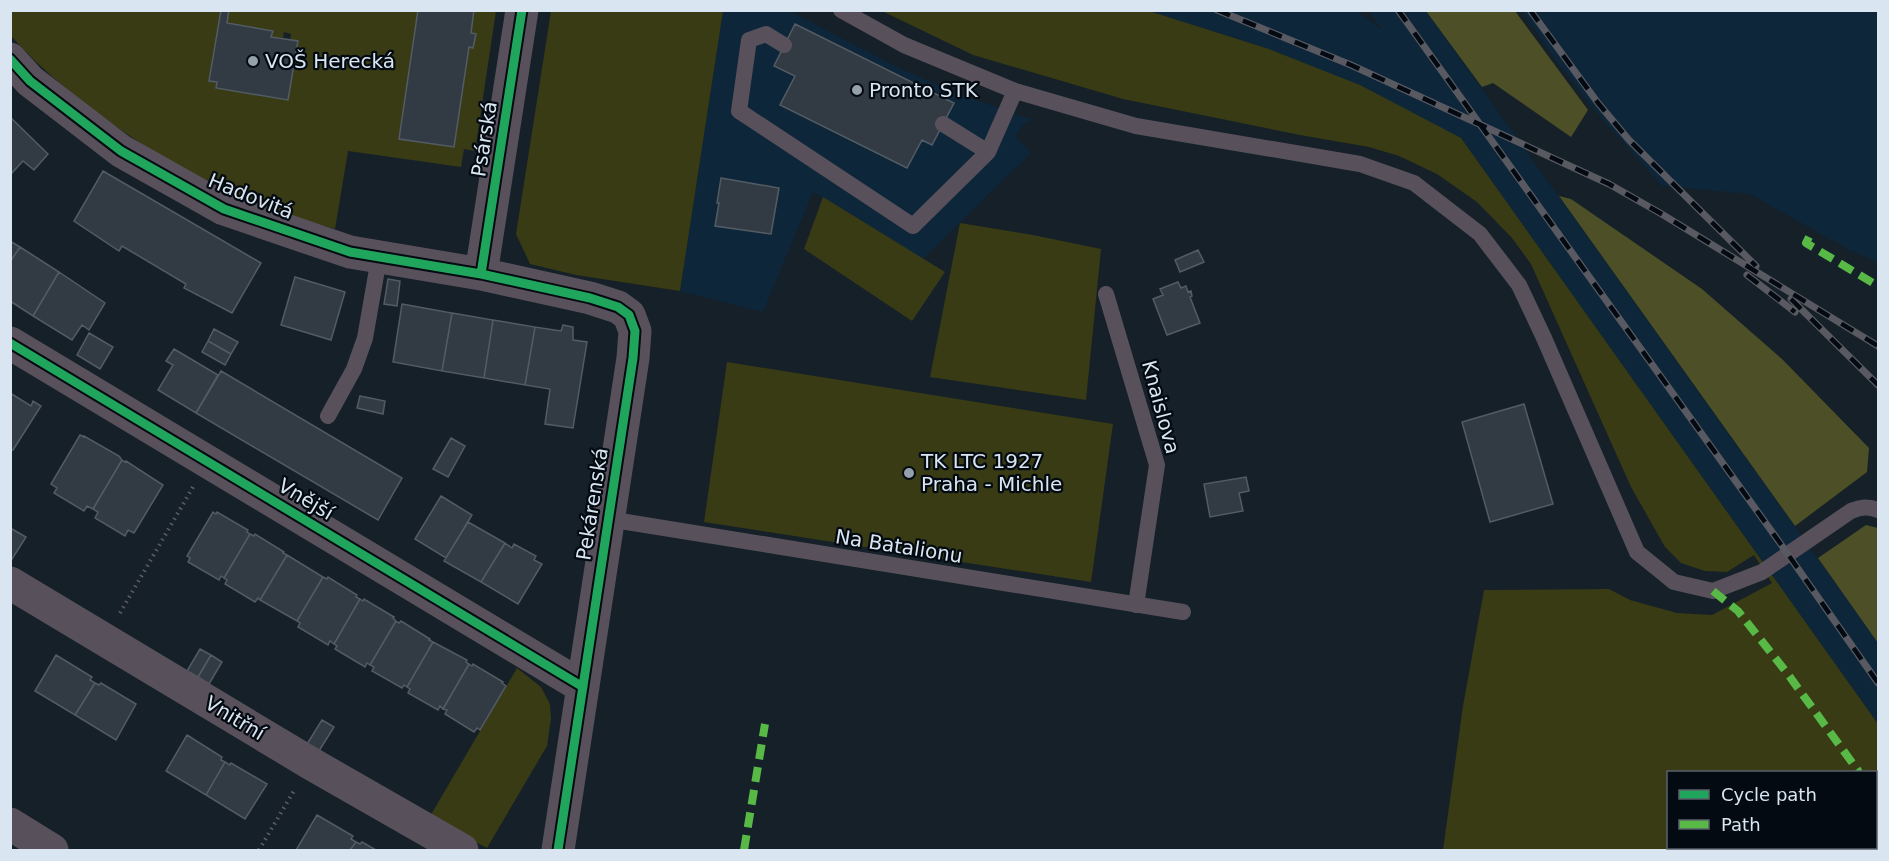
<svg xmlns="http://www.w3.org/2000/svg" width="1889" height="861" font-family="'DejaVu Sans',sans-serif">
  <style>
    .built { fill: #0e2639 }
    .green { fill: #383b14; fill-rule: evenodd }
    .forest { fill: #4d5026 }
    .building { fill: #323b43; stroke: #535c65; stroke-width: 1.5 }
    .lines { fill: none; stroke-linecap: round; stroke-linejoin: round }
    .path { stroke: #5e5c65; stroke-width: 4; stroke-dasharray: 1.5 4.5; stroke-linecap: butt }
    .service { stroke: #58515b; stroke-width: 16 }
    .minor { stroke: #58515b; stroke-width: 33 }
    .rail-casing { stroke: #595962; stroke-width: 7 }
    .rail { stroke: #030a11; stroke-width: 4.5; stroke-dasharray: 14; stroke-linecap: butt }
    .quiet { stroke: #58b947; stroke-width: 8; stroke-dasharray: 15 8; stroke-linecap: butt }
    .cycleway-casing { stroke: #030a11; stroke-width: 13 }
    .cycleway { stroke: #20a55d; stroke-width: 9 }
    .poi-dot { fill: #94a1ab; stroke: #030a11; stroke-width: 2 }
    .labels { text-anchor: middle; stroke-width: 4.5; stroke-linejoin: round; paint-order: stroke }
    .poi-label { font-size: 20px; fill: #d9e6f1; stroke: #030a11; text-anchor: start }
    .street-label { font-size: 20px; fill: #d9e6f1; stroke: #030a11 }
  </style>
  <rect width="100%" height="100%" fill="#152029"/>
  <path class="built" d="M723 11H790L895 66 959 94 1033 120 1027 122 1015 135 1031 153 923 259 813 192 763 312 680 291Z
    M1149 11H1357L1382 30 1369 11H1426L1878 643V724L1461 138 1269 49Z
    M1522 11H1878V263L1849 250 1750 194 1662 186 1591 106 1558 63Z"/>
  <path class="green" d="M344 10 418 11 469 47H473L476 34 471 33 474 11H496L475 151 464 149 461 167 348 151 335 229C313 222 291 216 269 208 178 174 76 108 11 36V11H221L209 81 217 82 216 88 287 100 297 41 290 40 291 34 284 32 283 38 271 37 272 31 227 23 229 11Z
    M551 11H723L680 291 576 275 530 264 516 234Z
    M882 11H1149L1269 49 1360 85 1461 138 1878 724V850H1443L1463 706 1484 590 1609 589 1630 600 1677 613 1712 615 1772 583 1754 555 1727 572 1705 571 1681 563 1665 547 1631 487 1531 264 1512 238 1477 202 1437 174 1399 156 1369 147 1300 135 1123 99 973 55ZM1668 772H1876V848H1668Z
    M823 197 945 272 912 321 804 249Z
    M960 223 1033 235 1101 249 1086 400 930 377Z
    M727 362 1113 424 1091 582 704 522Z
    M517 668 541 687 550 704 551 719 547 746 487 848 429 818Z"/>
  <path class="forest" d="M1426 11H1515L1588 110 1571 137 1493 83 1482 87Z
    M1559 196 1571 199 1702 289 1783 360 1869 448 1867 472 1795 526Z
    M1866 525 1878 528V643L1818 558Z"/>
  <path class="building" d="M221 10H229L227 23 273 31 271 37 298 41 288 100 216 88 217 82 209 81Z
    M418 10H474L471 33 476 34 473 48 469 47 454 147 399 139Z
    M795 24 954 103 932 145 922 140 907 168 780 105 795 76 774 66Z
    M10 117 48 154 34 170 23 161 10 175Z
    M103 171 261 263 232 313 184 288 186 284 122 246 119 251 74 221Z
    M721 178 779 188 771 234 715 226 719 203H717Z
    M10 241 20 247 10 262Z
    M20 247 59 272 33 316 10 301V262Z
    M1198 250 1204 262 1180 272 1175 260Z
    M59 272 105 303 89 330 82 325 72 340 33 316Z
    M295 277 345 292 331 340 281 325Z
    M388 279 400 281 397 306 384 304Z
    M1178 282 1181 288 1186 286 1188 292 1191 291 1192 296 1190 297 1200 323 1167 335 1153 299 1163 295 1160 289Z
    M402 304 452 313 442 371 393 362Z
    M452 313 493 320 484 378 442 371Z
    M493 320 535 327 525 385 484 378Z
    M563 325 573 327V340L587 342 573 428 545 424 550 389 525 385 535 327 561 331Z
    M214 329 238 342 231 354 208 341Z
    M89 333 113 347 100 369 77 355Z
    M208 341 231 354 225 365 202 352Z
    M174 349 218 375 196 413 158 390 173 365 166 361Z
    M221 371 402 478 378 520 196 413Z
    M10 393 31 406 33 401 41 406 13 450 10 449Z
    M360 396 385 401 383 414 357 408Z
    M1524 404 1553 504 1490 522 1462 422Z
    M80 435 84 437V436L119 456 122 460 93 509 87 506 84 511 54 493 57 488 51 484Z
    M451 438 465 446 448 477 433 469Z
    M122 460 125 462 126 461 163 485 134 533 128 530 125 536 95 518 98 512 93 509Z
    M1246 477 1249 491 1239 493 1243 511 1210 517 1204 484Z
    M441 496 472 515 446 558 415 539Z
    M213 512 216 514 217 512 248 530 247 532 250 534 224 578 221 576 219 580 188 562 190 558 187 556Z
    M468 522 505 543 481 582 444 561Z
    M12 529 26 537 12 559 10 558V532Z
    M250 534 254 536 255 534 284 552 283 553 287 555 260 600 258 598 255 602 225 584 227 580 224 578Z
    M505 543 512 548 514 544 536 556 534 560 542 564 518 604 481 582Z
    M287 555 323 577 297 621 260 600Z
    M323 577 327 579 328 577 357 595 356 597 360 599 334 644 330 641 328 645 298 627 300 623 297 621Z
    M360 599 363 601 364 599 394 617 393 618 396 621 370 665 367 663 365 667 335 649 337 646 334 644Z
    M396 621 399 623 401 621 430 639 429 640 433 642 407 687 404 685 402 688 372 671 374 667 370 665Z
    M433 642 467 660 466 662 469 664 443 709 440 706 438 710 408 693 410 689 407 687Z
    M200 649 211 655 198 677 187 671Z
    M56 655 92 677 90 680 95 683 75 715 35 691Z
    M211 655 222 662 209 684 198 677Z
    M469 664 472 666 473 664 503 682 502 683 506 686 480 730 477 728 474 732 445 714 447 710 443 709Z
    M95 683 99 685 101 683 136 704 116 740 75 715Z
    M322 720 334 727 319 751 307 744Z
    M187 735 222 757 221 760 225 762 206 795 166 771Z
    M225 762 230 765 231 763 267 784 245 819 206 795Z
    M317 815 353 836 351 839 356 842 350 850H296Z
    M356 842 360 844 362 842 376 850H350Z"/>
  <g class="lines">
    <path class="path" d="M120 613 193 487
      M259 850 295 789"/>
    <path class="service" d="M841 10 904 45 1015 91 1136 126 1360 164 1414 183 1480 234 1519 285 1544 338 1637 552 1674 582 1713 591 1762 572 1851 511C1861 507 1868 506 1878 510
      M784 45 766 34 749 40 739 111 913 226 988 152 1015 91
      M943 124 988 152
      M1106 294 1157 465 1136 605
      M328 416 354 369 365 338 379 258
      M608 519 1183 612"/>
    <path class="minor" d="M10 59 30 81 121 151 224 209 350 252 481 274 590 298 618 307 629 315 635 331 633 358 558 850
      M481 274 522 10
      M10 343 583 687
      M10 583 310 763 462 850
      M10 824 52 850"/>
    <g class="rail-casing">
      <path id="rail" d="M1217 10 1351 65 1609 184 1660 213 1878 346
        M1398 10 1780 543 1878 683
        M1530 10 1598 103 1629 140 1756 266
        M1747 275 1795 312
        M1791 299 1878 385"/>
    </g>
    <use href="#rail" class="rail"/>
    <path class="quiet" d="M1809 237 1806 243 1878 286
      M1713 591 1738 611 1787 673 1859 772
      M1876 796 1878 800
      M744 850 765 724"/>
    <g class="cycleway-casing">
      <path id="cycleway" d="M10 59 30 81 121 151 224 209 350 252 481 274 590 298 618 307 629 315 635 331 633 358 558 850
        M481 274 522 10
        M10 343 583 687"/>
    </g>
    <use href="#cycleway" class="cycleway"/>
  </g>
  <g class="poi-dot">
    <circle cx="253" cy="61" r="6"/>
    <circle cx="857" cy="90" r="6"/>
    <circle cx="909" cy="473" r="6"/>
  </g>
  <g class="labels">
    <g class="poi-label">
      <text x="265" y="68">VOŠ Herecká</text>
      <text x="869" y="97">Pronto STK</text>
      <text x="921" y="468">TK LTC 1927<tspan x="921" dy="23">Praha - Michle</tspan></text>
    </g>
    <g class="street-label">
      <text transform="translate(484 139) rotate(-81)" y="7">Psárská</text>
      <text transform="translate(251 196) rotate(22)" y="7">Hadovitá</text>
      <text transform="translate(1161 407) rotate(75)" y="7">Knaislova</text>
      <text transform="translate(306 499) rotate(31)" y="7">Vnější</text>
      <text transform="translate(592 504) rotate(-81)" y="7">Pekárenská</text>
      <text transform="translate(899 546) rotate(9)" y="7">Na Batalionu</text>
      <text transform="translate(235 718) rotate(31)" y="7">Vnitřní</text>
    </g>
  </g>
  <rect width="1889" height="861" fill="none" stroke="#d9e6f1" stroke-width="24"/>
  <rect x="1667" y="771" width="210" height="78" fill="#030a11" stroke="#59626b" stroke-width="1.5"/>
  <rect x="1679" y="790" width="30" height="9" fill="#20a55d" stroke="#59626b" stroke-width="1.5"/>
  <text x="1721" y="801" font-size="18" fill="#d9e6f1">Cycle path</text>
  <rect x="1679" y="820" width="30" height="9" fill="#58b947" stroke="#59626b" stroke-width="1.5"/>
  <text x="1721" y="831" font-size="18" fill="#d9e6f1">Path</text>
</svg>
